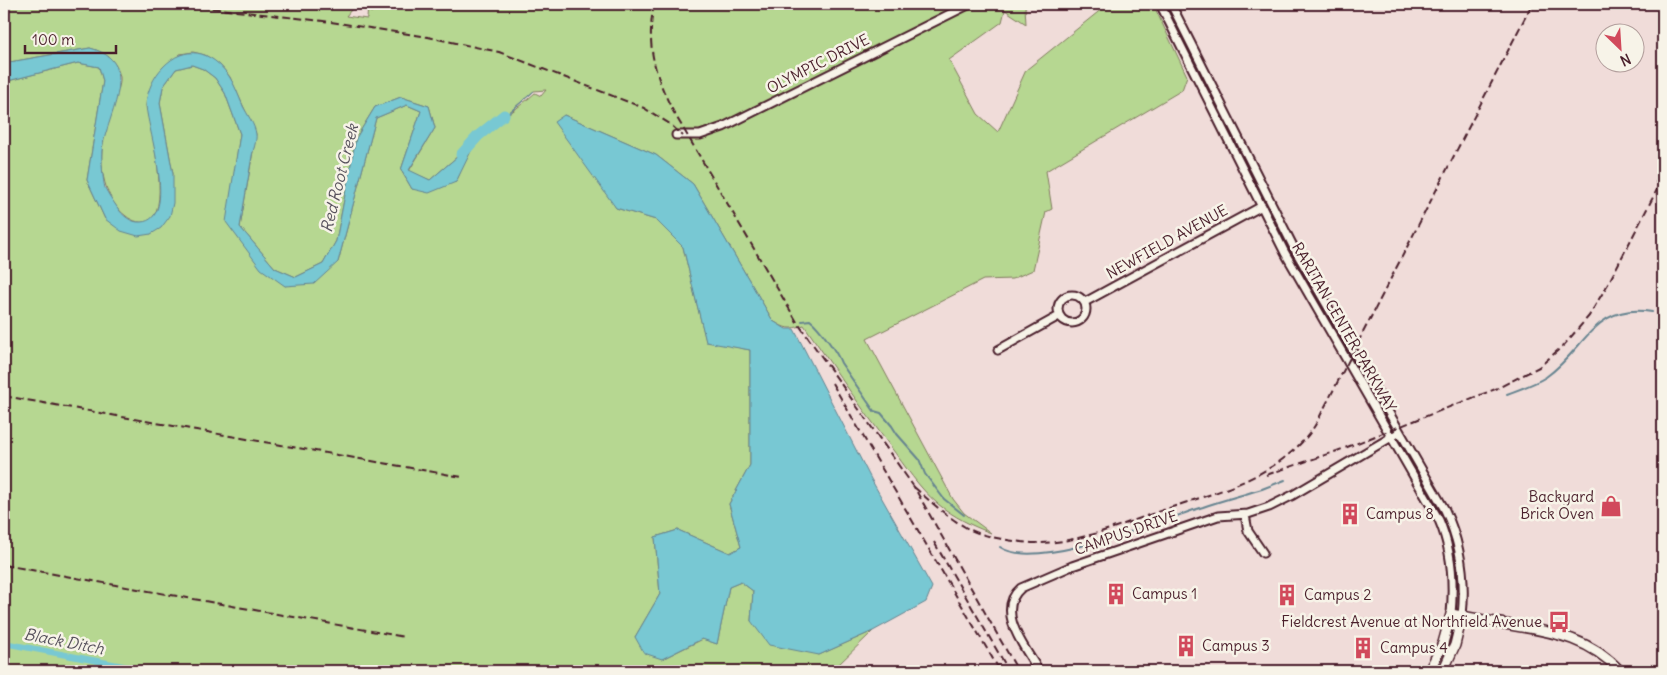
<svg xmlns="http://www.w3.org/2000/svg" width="1667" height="675" font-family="Delius,sans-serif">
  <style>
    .built { fill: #f0dcd9; fill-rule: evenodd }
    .green { fill: #b6d791; stroke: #807b5e }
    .water { fill: #78c8d3; stroke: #668490 }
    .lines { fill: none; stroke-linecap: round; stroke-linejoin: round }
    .stream { stroke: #668490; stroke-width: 2 }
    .canal { stroke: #78c8d3; stroke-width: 6 }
    .river { stroke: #78c8d3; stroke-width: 11 }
    .minor-casing { stroke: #4a1f2b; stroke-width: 11 }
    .tertiary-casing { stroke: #4a1f2b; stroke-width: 12 }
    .minor { stroke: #f7f3e8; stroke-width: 7 }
    .tertiary { stroke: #f7f3e8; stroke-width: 9 }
    .rail { stroke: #4a1f2b; stroke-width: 2; stroke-dasharray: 8 4; stroke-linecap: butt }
    .labels { text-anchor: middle; stroke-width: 5; stroke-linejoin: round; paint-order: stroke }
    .street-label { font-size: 15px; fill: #4a1f2b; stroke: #f7f3e8 }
    .poi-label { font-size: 15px; fill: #4a1f2b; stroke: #f7f3e8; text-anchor: start }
    .water-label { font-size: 16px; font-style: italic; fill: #58525d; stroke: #f7f3e8 }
  </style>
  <rect width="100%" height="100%" fill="#f7f3e8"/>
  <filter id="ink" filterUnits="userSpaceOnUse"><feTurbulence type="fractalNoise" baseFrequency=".02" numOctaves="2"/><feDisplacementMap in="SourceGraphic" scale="10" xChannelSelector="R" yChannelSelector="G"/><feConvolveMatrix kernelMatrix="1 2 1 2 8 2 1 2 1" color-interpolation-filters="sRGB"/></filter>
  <g filter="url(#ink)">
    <path class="built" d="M4 4H1663V671H4ZM1604 32H1634V62H1604Z"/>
    <path class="green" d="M4 4H356L346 16 367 19 368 4H370L371 13 375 4H1030L1025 7 1026 24 1005 10 1002 22 949 60 978 114 998 132 1026 70 1108 4H1153L1187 76 1182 90 1046 171 1052 209 1046 212 1033 270 1012 279 983 280 867 339 953 499 964 513 991 533C972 526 954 517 938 504 919 488 905 466 890 446 860 406 832 366 804 325 789 330 786 329 773 321L693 184 656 155 564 115 616 208 656 220 683 247 706 341 750 350V465L729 504 741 547 730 553 678 530 655 537 660 594 635 637 662 659 703 639 717 644 729 587 741 582 753 591 751 621 819 655 873 631 836 667 839 671H4V82L78 63 99 67 103 81 87 180 105 219 151 234 173 174 160 103 163 87 176 69 192 65 203 69 215 78 225 93 240 134 227 222 285 286 338 262 376 118 407 105 421 111 401 170 412 189 456 182C462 170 466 153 475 144 492 125 516 110 535 93L541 96 546 90 534 91 430 180 409 171 435 128 429 106 401 97 375 107 356 138 336 241 323 264 296 277 275 268 240 227 256 134 230 77 220 65 205 55 193 52 180 54 146 105C150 127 171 205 150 220 143 225 132 221 126 216 107 202 100 174 102 151 103 136 110 119 114 103 116 95 121 85 120 77 117 61 105 52 90 48L4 63Z"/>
    <path class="water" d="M90 48C144 62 107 114 102 150 101 158 103 181 105 188 108 194 113 201 117 207 122 215 131 223 141 222 180 220 146 125 146 104 147 91 154 76 163 67 185 44 211 50 229 76 235 85 239 97 243 106 247 114 255 125 256 134 257 141 253 150 252 156 248 180 244 203 240 227L275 268 296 277 323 264 336 241 356 138 375 107 401 97 429 106 435 128 409 170 430 180 534 91 474 145 456 182 429 193 412 189 401 170 421 111 407 105 376 118 338 262 314 284 285 286 261 269 226 222 240 134 225 93 215 78 203 69 192 65 176 69 163 87 160 103 173 174V203L170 216 161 228 151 234 138 236 121 231 105 219 87 180 103 81 99 67 78 63 4 82V63Z
      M564 115 656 155 693 184 773 321 786 329H794L871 479 932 587 926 602 873 631 819 655 769 645 751 621 753 591 741 582 729 587 717 644 702 639 662 659 644 653 635 637 660 594 655 537 678 530 730 553 741 547 729 504 750 465V350L706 342 683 247 656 220 616 208 554 122Z"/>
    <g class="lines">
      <path class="stream" d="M802 321 810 320C819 327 837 352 841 363L874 411 881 413 892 426 897 434 919 459 925 474 944 499 964 515
        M1507 394C1520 389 1535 384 1546 377 1586 349 1594 302 1652 312
        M1000 547C1036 572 1162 520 1203 507 1223 500 1243 495 1262 489L1285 480"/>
      <path class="canal" d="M4 643 149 671"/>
      <path class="river" d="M461 155 478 136 504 115"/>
      <g class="minor-casing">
        <path id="minor" d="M1160 4 1285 253 1439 520C1452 550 1454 582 1451 614
          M1171 4 1294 248 1445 510C1461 544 1466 579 1462 616
          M676 135H700L723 127 970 4
          M1058 309a14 14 0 1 1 28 0a14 14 0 1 1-28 0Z
          M1085 302 1262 206
          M998 350 1059 316
          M1245 515 1248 531 1263 553
          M1039 671C1026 649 994 611 1021 588L1072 566 1218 516 1248 514 1269 507 1293 495 1400 432"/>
      </g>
      <g class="tertiary-casing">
        <path id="tertiary" d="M1429 671 1443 643 1451 614C1472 618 1494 622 1516 626 1555 632 1592 640 1620 671
          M1443 671 1455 645 1462 616"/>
      </g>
      <use href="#minor" class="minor"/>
      <use href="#tertiary" class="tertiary"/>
      <path class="rail" d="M176 4 331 22 428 37 499 52 644 108 670 124 683 136
        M654 4C646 45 654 74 673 111L797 322 914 487 1018 671
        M1656 183 1663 165
        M832 383 1000 671
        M4 396 462 477
        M1266 475 1337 451 1498 388 1539 367 1564 345 1589 316 1608 284 1663 178
        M914 487C930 501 946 516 965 527 981 537 1015 542 1034 543 1080 544 1124 523 1166 509 1202 497 1239 487 1271 467 1289 456 1307 440 1317 422L1532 4
        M934 542 1009 671
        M4 565 405 637
        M1659 671 1663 663"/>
    </g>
  </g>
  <defs>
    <g id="shop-bare" transform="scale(1.725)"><path d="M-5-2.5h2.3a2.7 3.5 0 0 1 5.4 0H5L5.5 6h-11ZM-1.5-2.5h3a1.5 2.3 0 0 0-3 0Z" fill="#d1495b" stroke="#f7f3e8" stroke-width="2.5" paint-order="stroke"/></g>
    <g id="building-bare" transform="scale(1.725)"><path d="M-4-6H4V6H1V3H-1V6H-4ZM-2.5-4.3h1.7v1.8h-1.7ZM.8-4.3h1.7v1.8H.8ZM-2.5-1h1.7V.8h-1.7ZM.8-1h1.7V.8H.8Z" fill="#d1495b" stroke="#f7f3e8" stroke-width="2.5" paint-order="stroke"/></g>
    <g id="bus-bare" transform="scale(1.725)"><path d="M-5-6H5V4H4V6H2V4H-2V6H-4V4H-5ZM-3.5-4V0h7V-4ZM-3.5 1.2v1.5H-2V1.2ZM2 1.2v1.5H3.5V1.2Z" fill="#d1495b" stroke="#f7f3e8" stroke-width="2.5" paint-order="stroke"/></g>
  </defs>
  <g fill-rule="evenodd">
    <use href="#shop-bare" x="1611" y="506"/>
    <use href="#building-bare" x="1350" y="514"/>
    <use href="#building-bare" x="1116" y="594"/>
    <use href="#building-bare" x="1287" y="595"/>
    <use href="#bus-bare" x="1559" y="622"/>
    <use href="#building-bare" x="1186" y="646"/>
    <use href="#building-bare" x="1363" y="648"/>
  </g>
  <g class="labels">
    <g class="street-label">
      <text transform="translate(818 64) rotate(-27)" y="5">OLYMPIC DRIVE</text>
      <text transform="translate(1167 242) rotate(-29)" y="5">NEWFIELD AVENUE</text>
      <text transform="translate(1344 327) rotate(60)" y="5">RARITAN CENTER PARKWAY</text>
      <text transform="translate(1126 533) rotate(-19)" y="5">CAMPUS DRIVE</text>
    </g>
    <g class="poi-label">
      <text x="1594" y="502" text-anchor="end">Backyard<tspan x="1594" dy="17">Brick Oven</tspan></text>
      <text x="1366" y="519">Campus 8</text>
      <text x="1132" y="599">Campus 1</text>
      <text x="1304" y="600">Campus 2</text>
      <text x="1542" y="627" text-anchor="end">Fieldcrest Avenue at Northfield Avenue</text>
      <text x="1202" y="651">Campus 3</text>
      <text x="1380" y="653">Campus 4</text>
    </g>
    <g class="water-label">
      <text transform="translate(339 178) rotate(-76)" y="6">Red Root Creek</text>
      <text transform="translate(64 641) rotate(11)" y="6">Black Ditch</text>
    </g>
  </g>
  <rect width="1667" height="675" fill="none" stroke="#f7f3e8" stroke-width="20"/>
  <rect x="10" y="10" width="1647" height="655" fill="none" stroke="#4a1f2b" stroke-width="2" filter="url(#ink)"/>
  <g transform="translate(1620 48) rotate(155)"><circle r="24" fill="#f7f3e8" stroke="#b29e9c"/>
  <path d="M0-4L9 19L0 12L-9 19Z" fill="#d1495b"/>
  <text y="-8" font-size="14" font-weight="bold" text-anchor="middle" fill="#4a1f2b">N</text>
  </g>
  <path d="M25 45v8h91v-8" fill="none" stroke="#4a1f2b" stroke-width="2.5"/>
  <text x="32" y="45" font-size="15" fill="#4a1f2b" stroke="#f7f3e8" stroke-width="4" paint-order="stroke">100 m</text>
</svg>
